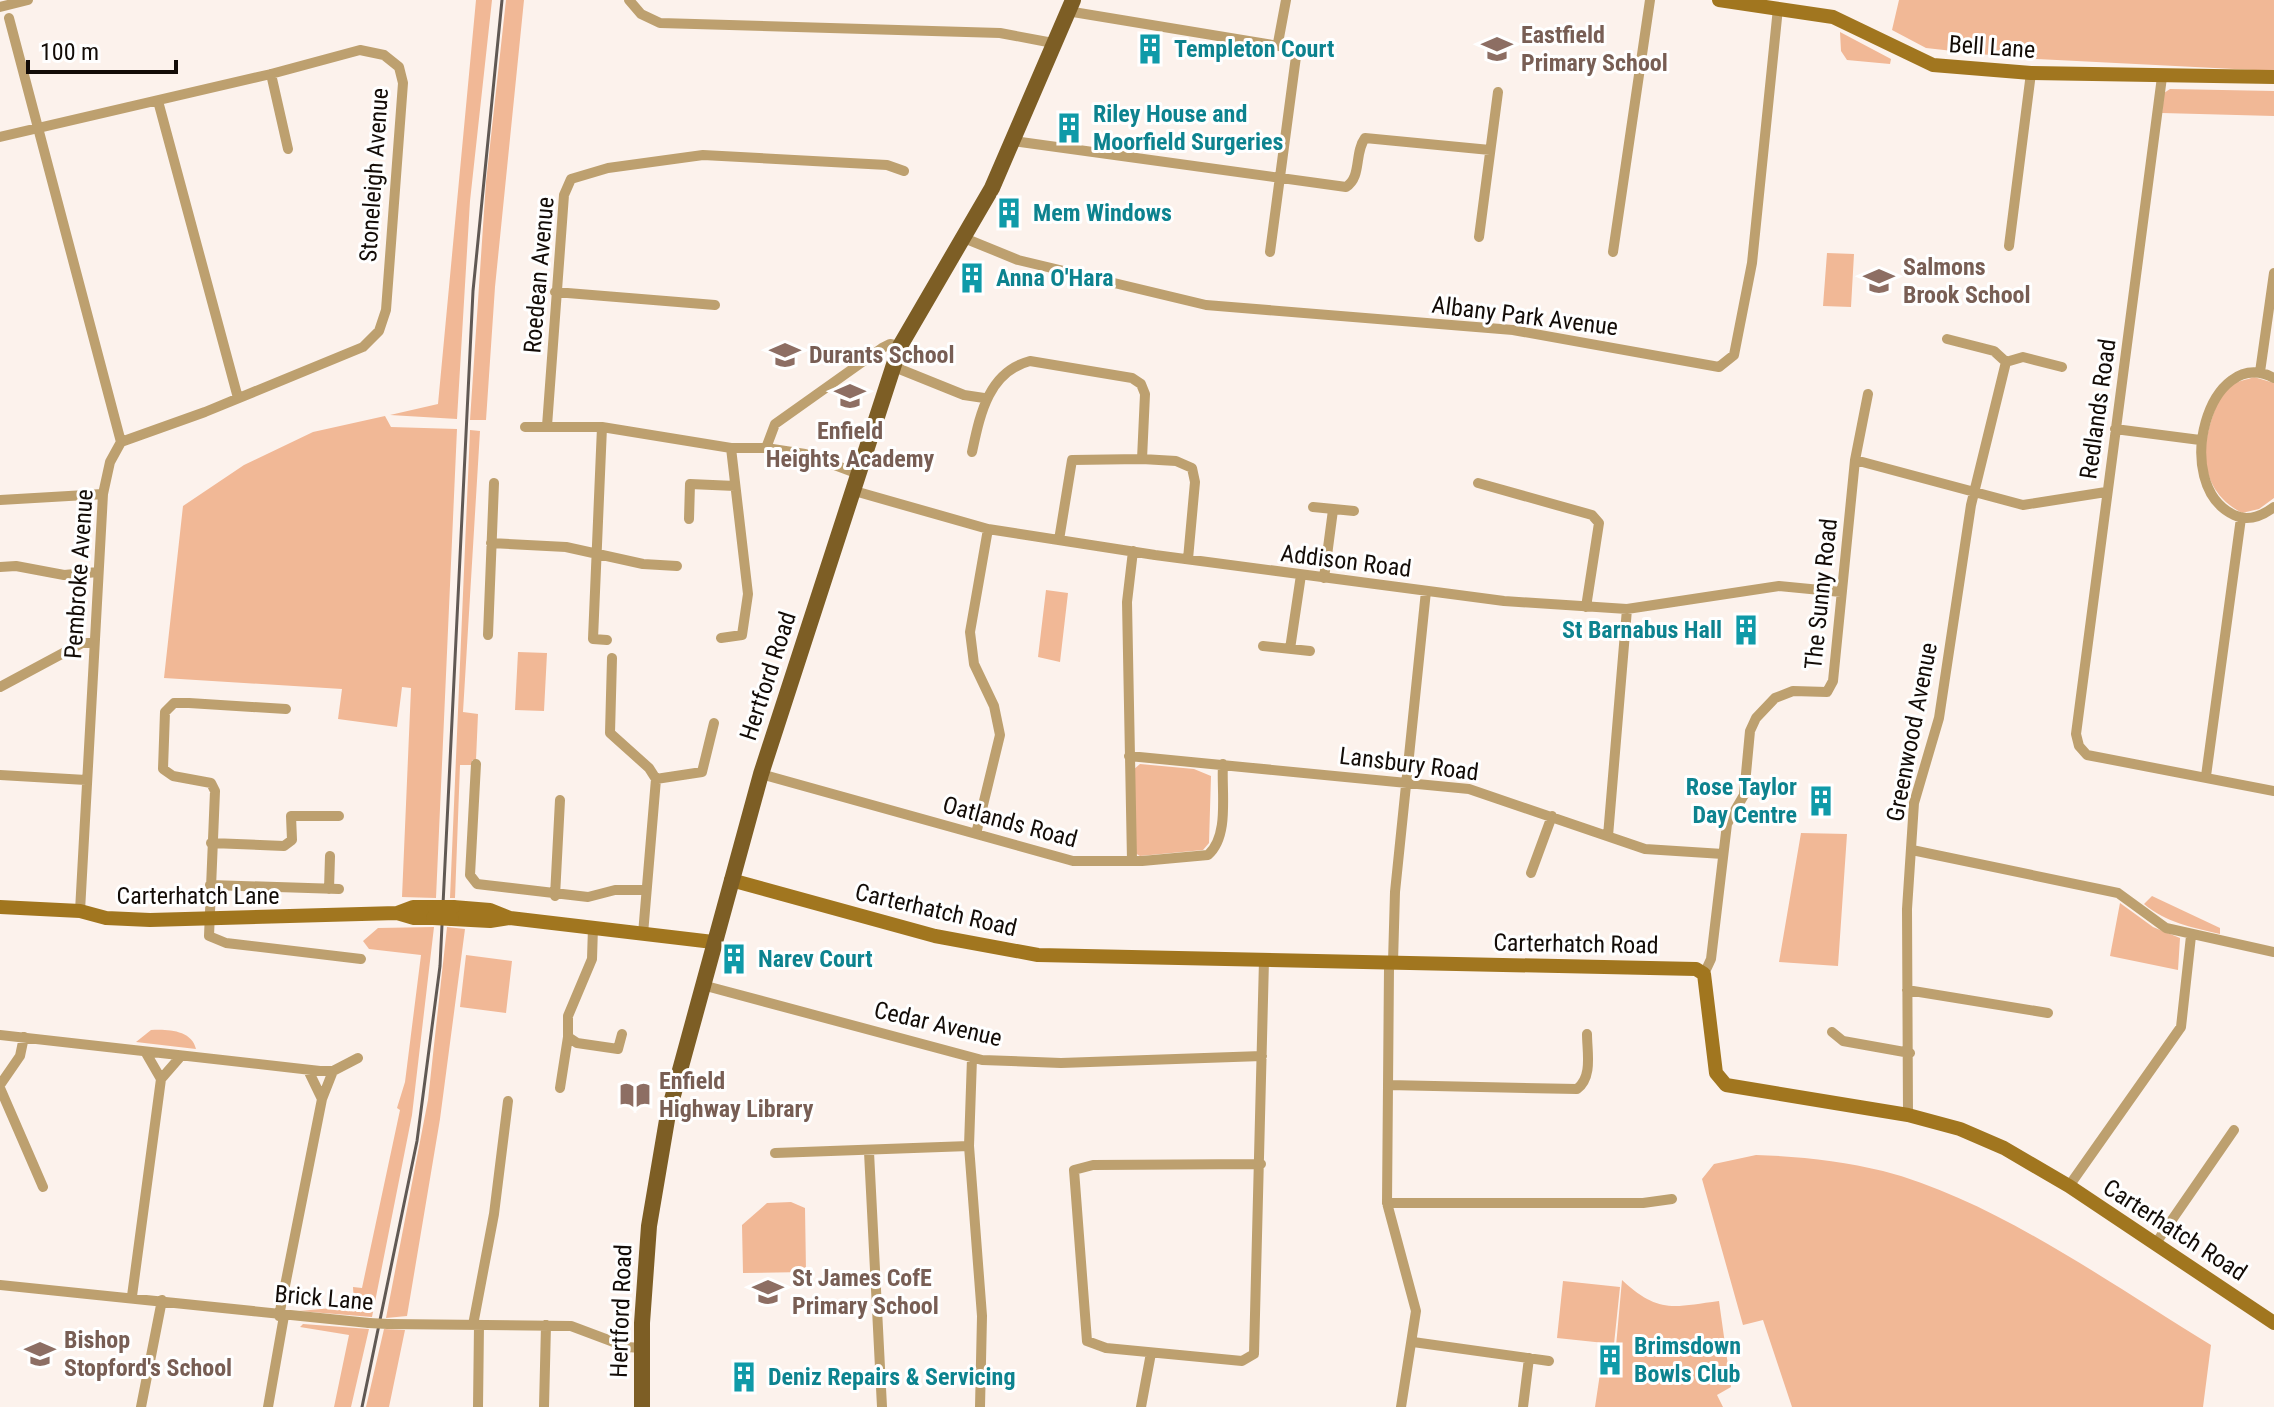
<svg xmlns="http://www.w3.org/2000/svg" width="2274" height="1407" font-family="'Roboto Condensed',sans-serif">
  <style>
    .green { fill: #f1b896 }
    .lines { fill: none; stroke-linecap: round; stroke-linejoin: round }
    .street { stroke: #bda06f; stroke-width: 10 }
    .secondary { stroke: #a1761f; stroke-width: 14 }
    .primary { stroke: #7d5e25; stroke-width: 16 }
    .rail { stroke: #615954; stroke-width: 3 }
    .street-bridge { stroke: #bda06f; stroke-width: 10 }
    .secondary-bridge { stroke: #a1761f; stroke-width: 14 }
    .labels { text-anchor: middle; stroke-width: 6; stroke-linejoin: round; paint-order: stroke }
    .education-label { font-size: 24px; font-weight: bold; fill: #785e54; stroke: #fff; text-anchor: start }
    .street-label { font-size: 24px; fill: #130c07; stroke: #fff }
    .culture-label { font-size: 24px; font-weight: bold; fill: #0d838f; stroke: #fff; text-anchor: start }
  </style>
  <rect width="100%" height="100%" fill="#fcf2ec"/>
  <path class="green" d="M476 0H492L470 201 457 419 390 415 438 404Z
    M506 0H524L495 287 486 420H470L486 182Z
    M1899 0H2274V71L2016 58 1926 48 1892 30Z
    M1840 32 1891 59 1890 64 1847 60 1841 51Z
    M2170 89 2274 91V116L2162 113 2164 93Z
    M1827 253 1854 254 1851 307 1823 306Z
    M2254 377 2274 383V498L2259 509 2242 513C2204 493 2199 456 2212 418 2216 407 2220 393 2230 386 2236 381 2247 380 2254 377Z
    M385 416 391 427 457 429 436 898 402 897 411 688 402 687 397 727 338 719 342 689 164 678 183 506 244 465 313 432Z
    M470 430 480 431 463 712 478 714 476 760H472V765H460L455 898H450Z
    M1046 590 1068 593 1060 662 1038 657Z
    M518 652 547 653 544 711 515 710Z
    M1140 764 1194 769 1211 776 1209 843 1203 850 1140 856 1135 853 1133 770Z
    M1801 833 1847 834 1838 966 1779 962Z
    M2152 896 2220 928V934C2191 927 2167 923 2144 904Z
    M2120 903 2153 927 2180 938 2178 970 2110 956Z
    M434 927 412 1115 372 1317 299 1311 354 1306 353 1287 362 1288 400 1110 397 1108 405 1082 421 955 369 949 363 941 378 928Z
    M447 927 465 929 440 1119 407 1316 386 1318 428 1100Z
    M466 955 512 961 506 1013 460 1007Z
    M151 1030C167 1029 192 1030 196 1049L136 1042Z
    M1756 1155C1798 1156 1843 1161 1883 1171 1995 1200 2112 1285 2211 1345L2203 1407H1792L1763 1320 1743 1325 1702 1179 1714 1164Z
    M791 1202 805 1208 806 1272 743 1273 742 1225 767 1203Z
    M1622 1280C1659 1314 1672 1307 1719 1301L1731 1387 1717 1395 1723 1407H1595L1601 1367 1614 1368Z
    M1563 1281 1620 1287 1614 1344 1557 1338Z
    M303 1324 369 1329 351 1407H334L349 1335 300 1327Z
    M384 1329 405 1330 389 1407H366Z"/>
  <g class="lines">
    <path class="street" d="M629 0 641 14 660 23 1000 33 1053 43
      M0 7 28 0
      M1067 11 1297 49 1270 252
      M9 18 121 442
      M1278 43 1286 0
      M271 74 288 149
      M2162 77 2076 734 2079 746 2087 755 2274 791
      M158 101 238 398
      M0 137 271 74 360 50 384 55 399 67 403 83 386 310 379 331 363 347 205 412 121 442 110 462 103 494 80 911
      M1013 141 1346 187C1362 177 1354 153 1365 138L1490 150
      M1479 237 1498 92
      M964 238 1018 260 1206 305 1513 330 1719 367 1734 355 1752 263 1778 8
      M2009 246 2031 73
      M1613 252 1650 0
      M555 292 715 305
      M1947 339 1994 351 2006 362 2023 357 2062 367
      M892 366 964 395 984 398
      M2260 372 2274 273
      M2274 378C2209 343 2170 485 2234 515 2248 522 2262 516 2274 507
      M547 426 564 195 571 179 608 168 703 155 887 165 904 171
      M525 427H602L731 448H766L805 454 856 473
      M602 427 593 639 607 640
      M2115 429 2200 440
      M766 448 775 424 882 348 890 344 900 346
      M972 452C980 415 988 372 1030 361L1132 378 1141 384 1145 394 1142 459
      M1855 460 2023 505 2106 492
      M1478 483 1592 515 1599 523 1586 607
      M851 490 988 529 1155 555 1504 601 1627 609 1779 586 1841 592
      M0 500 103 494
      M1313 507 1354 511
      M689 519 690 484 735 486
      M1059 540 1072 460 1142 459 1176 461 1192 468 1195 482 1188 559
      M491 543 566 547 643 564 677 566
      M0 567 16 566 64 575 98 572
      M1324 578 1333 510
      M488 635 494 483
      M721 638 742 635 748 594 731 448
      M1263 646 1310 651
      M1290 649 1301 575
      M612 658 610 733 649 768 656 779 643 934
      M0 687 82 643H94
      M286 709 189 703H174L165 712 163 769 173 776 211 783 215 791 209 936 226 943 361 959
      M1129 756 1469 789 1645 849 1723 854
      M476 764 470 875 477 884 588 897 615 890H646
      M761 774 1073 861H1142L1208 855C1230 836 1221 791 1223 764
      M0 775 86 780
      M2206 776 2241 518
      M656 779 702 772 714 723
      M976 834 1000 735 994 706 974 664 970 632 988 529
      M1608 836 1627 609
      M211 843 284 846 292 840 291 816H339
      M1912 850 2118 893 2166 928 2274 952
      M1132 860 1127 602 1133 551
      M1531 873 1552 816
      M210 885 339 889
      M329 889 330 856
      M555 896 560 800
      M593 927 592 959 568 1016V1037L577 1043 618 1049 622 1034
      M1704 974 1711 959 1727 824 1744 795 1750 731 1756 718 1775 698 1793 691 1827 692 1833 681 1855 460 1868 394
      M706 986 982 1060 1061 1063 1262 1056
      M1907 990 2048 1013
      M1832 1032 1843 1041 1910 1053
      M0 1035 320 1071H333L358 1058
      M146 1053 161 1079
      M972 1058 969 1146 982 1316 980 1407
      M308 1070 322 1099
      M0 1085 20 1056 24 1037
      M1388 1085 1577 1089C1593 1077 1587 1052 1587 1034
      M0 1088 43 1187
      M560 1088 568 1037
      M1908 1115 1907 909 1914 803 1939 718 1971 505 2006 362
      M869 1152 882 1407
      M775 1153 969 1146
      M1261 1164 1093 1165 1074 1170 1087 1341 1106 1348 1242 1361 1254 1354 1264 960
      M2069 1186 2181 1027 2191 936
      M1387 1203H1643L1672 1199
      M2156 1243 2234 1130
      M0 1285 369 1323
      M132 1296 161 1079 181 1056
      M279 1316 322 1099 333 1071
      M388 1324 571 1326 627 1347 641 1348
      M473 1325 494 1214 508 1101
      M1413 1342 1549 1361
      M141 1407 162 1300
      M268 1407 284 1316
      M478 1407 479 1325
      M544 1407 546 1325
      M1141 1407 1151 1353
      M1401 1407 1416 1311 1387 1203 1389 968 1393 962 1395 892 1426 591
      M1523 1407 1529 1358"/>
    <path class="secondary" d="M1719 0 1833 17 1933 65 2031 73 2274 77
      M731 880 935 936 1038 955 1696 969 1704 974 1716 1073 1726 1085 1908 1115 1960 1129 2004 1148 2069 1186 2274 1323
      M0 907 80 911 106 918 150 920 397 913 413 907H434
      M453 907 490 910 510 918 713 942
      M397 913 414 918H433
      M452 919 490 921 510 918"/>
    <path class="primary" d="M642 1407V1323L649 1226 668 1114 761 774 900 346 992 188 1073 0"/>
    <path class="rail" d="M362 1407 417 1141 440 966 473 291 502 0"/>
    <path class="street-bridge" d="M369 1323 388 1324"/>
    <path class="secondary-bridge" d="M434 907H453
      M433 918 452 919"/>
  </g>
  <defs>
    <g id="building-bare" transform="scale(2.4)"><path d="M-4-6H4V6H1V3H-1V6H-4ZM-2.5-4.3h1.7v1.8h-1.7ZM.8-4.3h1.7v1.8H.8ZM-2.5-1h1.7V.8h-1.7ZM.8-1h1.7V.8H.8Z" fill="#0f9aa8" stroke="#fff" stroke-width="2.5" paint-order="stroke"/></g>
    <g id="school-bare" transform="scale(2.4)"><path d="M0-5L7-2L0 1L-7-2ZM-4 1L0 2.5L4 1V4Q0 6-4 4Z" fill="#8d6e63" stroke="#fff" stroke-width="2.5" paint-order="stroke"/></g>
    <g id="library-bare" transform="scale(2.4)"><path d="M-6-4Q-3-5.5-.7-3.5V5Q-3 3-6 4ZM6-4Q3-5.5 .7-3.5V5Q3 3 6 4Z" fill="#8d6e63" stroke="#fff" stroke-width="2.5" paint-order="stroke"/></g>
  </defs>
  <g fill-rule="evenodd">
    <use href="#building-bare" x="1150" y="49"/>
    <use href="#school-bare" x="1497" y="49"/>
    <use href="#building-bare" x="1069" y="128"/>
    <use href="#building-bare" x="1009" y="213"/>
    <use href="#building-bare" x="972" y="278"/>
    <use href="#school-bare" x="1879" y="281"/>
    <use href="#school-bare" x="785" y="355"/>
    <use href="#school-bare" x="850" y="396"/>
    <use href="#building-bare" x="1746" y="630"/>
    <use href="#building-bare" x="1821" y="801"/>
    <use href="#building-bare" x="734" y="959"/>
    <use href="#library-bare" x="635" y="1095"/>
    <use href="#school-bare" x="768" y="1292"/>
    <use href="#school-bare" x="40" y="1354"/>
    <use href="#building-bare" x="1610" y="1360"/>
    <use href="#building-bare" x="744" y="1377"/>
  </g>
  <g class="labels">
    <g class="education-label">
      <text x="1521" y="43">Eastfield<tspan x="1521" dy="28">Primary School</tspan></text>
      <text x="1903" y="275">Salmons<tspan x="1903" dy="28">Brook School</tspan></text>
      <text x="809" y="363">Durants School</text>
      <text x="850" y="439" text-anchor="middle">Enfield<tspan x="850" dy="28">Heights Academy</tspan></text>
      <text x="659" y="1089">Enfield<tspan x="659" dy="28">Highway Library</tspan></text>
      <text x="792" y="1286">St James CofE<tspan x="792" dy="28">Primary School</tspan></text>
      <text x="64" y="1348">Bishop<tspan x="64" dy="28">Stopford's School</tspan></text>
    </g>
    <g class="street-label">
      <text transform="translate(1992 47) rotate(4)" y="8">Bell Lane</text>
      <text transform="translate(374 175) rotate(-86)" y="8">Stoneleigh Avenue</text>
      <text transform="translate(539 275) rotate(-85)" y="8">Roedean Avenue</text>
      <text transform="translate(1525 316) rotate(7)" y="8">Albany Park Avenue</text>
      <text transform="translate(2098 409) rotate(-82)" y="8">Redlands Road</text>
      <text transform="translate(1346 561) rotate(7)" y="8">Addison Road</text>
      <text transform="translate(79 574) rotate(-86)" y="8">Pembroke Avenue</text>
      <text transform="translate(1821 594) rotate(-84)" y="8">The Sunny Road</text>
      <text transform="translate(768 676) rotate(-72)" y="8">Hertford Road</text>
      <text transform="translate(1912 732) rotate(-79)" y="8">Greenwood Avenue</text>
      <text transform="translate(1409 764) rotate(7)" y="8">Lansbury Road</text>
      <text transform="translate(1010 822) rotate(15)" y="8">Oatlands Road</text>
      <text x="198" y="904">Carterhatch Lane</text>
      <text transform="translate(936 910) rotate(13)" y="8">Carterhatch Road</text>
      <text transform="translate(1576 944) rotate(1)" y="8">Carterhatch Road</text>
      <text transform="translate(938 1024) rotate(13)" y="8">Cedar Avenue</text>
      <text transform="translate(2175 1230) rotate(33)" y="8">Carterhatch Road</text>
      <text transform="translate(324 1298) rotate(5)" y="8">Brick Lane</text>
      <text transform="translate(621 1311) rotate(-88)" y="8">Hertford Road</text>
    </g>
    <g class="culture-label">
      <text x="1174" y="57">Templeton Court</text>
      <text x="1093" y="122">Riley House and<tspan x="1093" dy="28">Moorfield Surgeries</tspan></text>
      <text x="1033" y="221">Mem Windows</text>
      <text x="996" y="286">Anna O'Hara</text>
      <text x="1722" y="638" text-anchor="end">St Barnabus Hall</text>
      <text x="1797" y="795" text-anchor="end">Rose Taylor<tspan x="1797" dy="28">Day Centre</tspan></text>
      <text x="758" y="967">Narev Court</text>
      <text x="1634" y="1354">Brimsdown<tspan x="1634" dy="28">Bowls Club</tspan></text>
      <text x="768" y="1385">Deniz Repairs &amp; Servicing</text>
    </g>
  </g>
  <path d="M28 60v12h148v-12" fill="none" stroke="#130c07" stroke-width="4"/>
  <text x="40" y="60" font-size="24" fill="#130c07" stroke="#ffffff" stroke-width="6" paint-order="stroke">100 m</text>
</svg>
